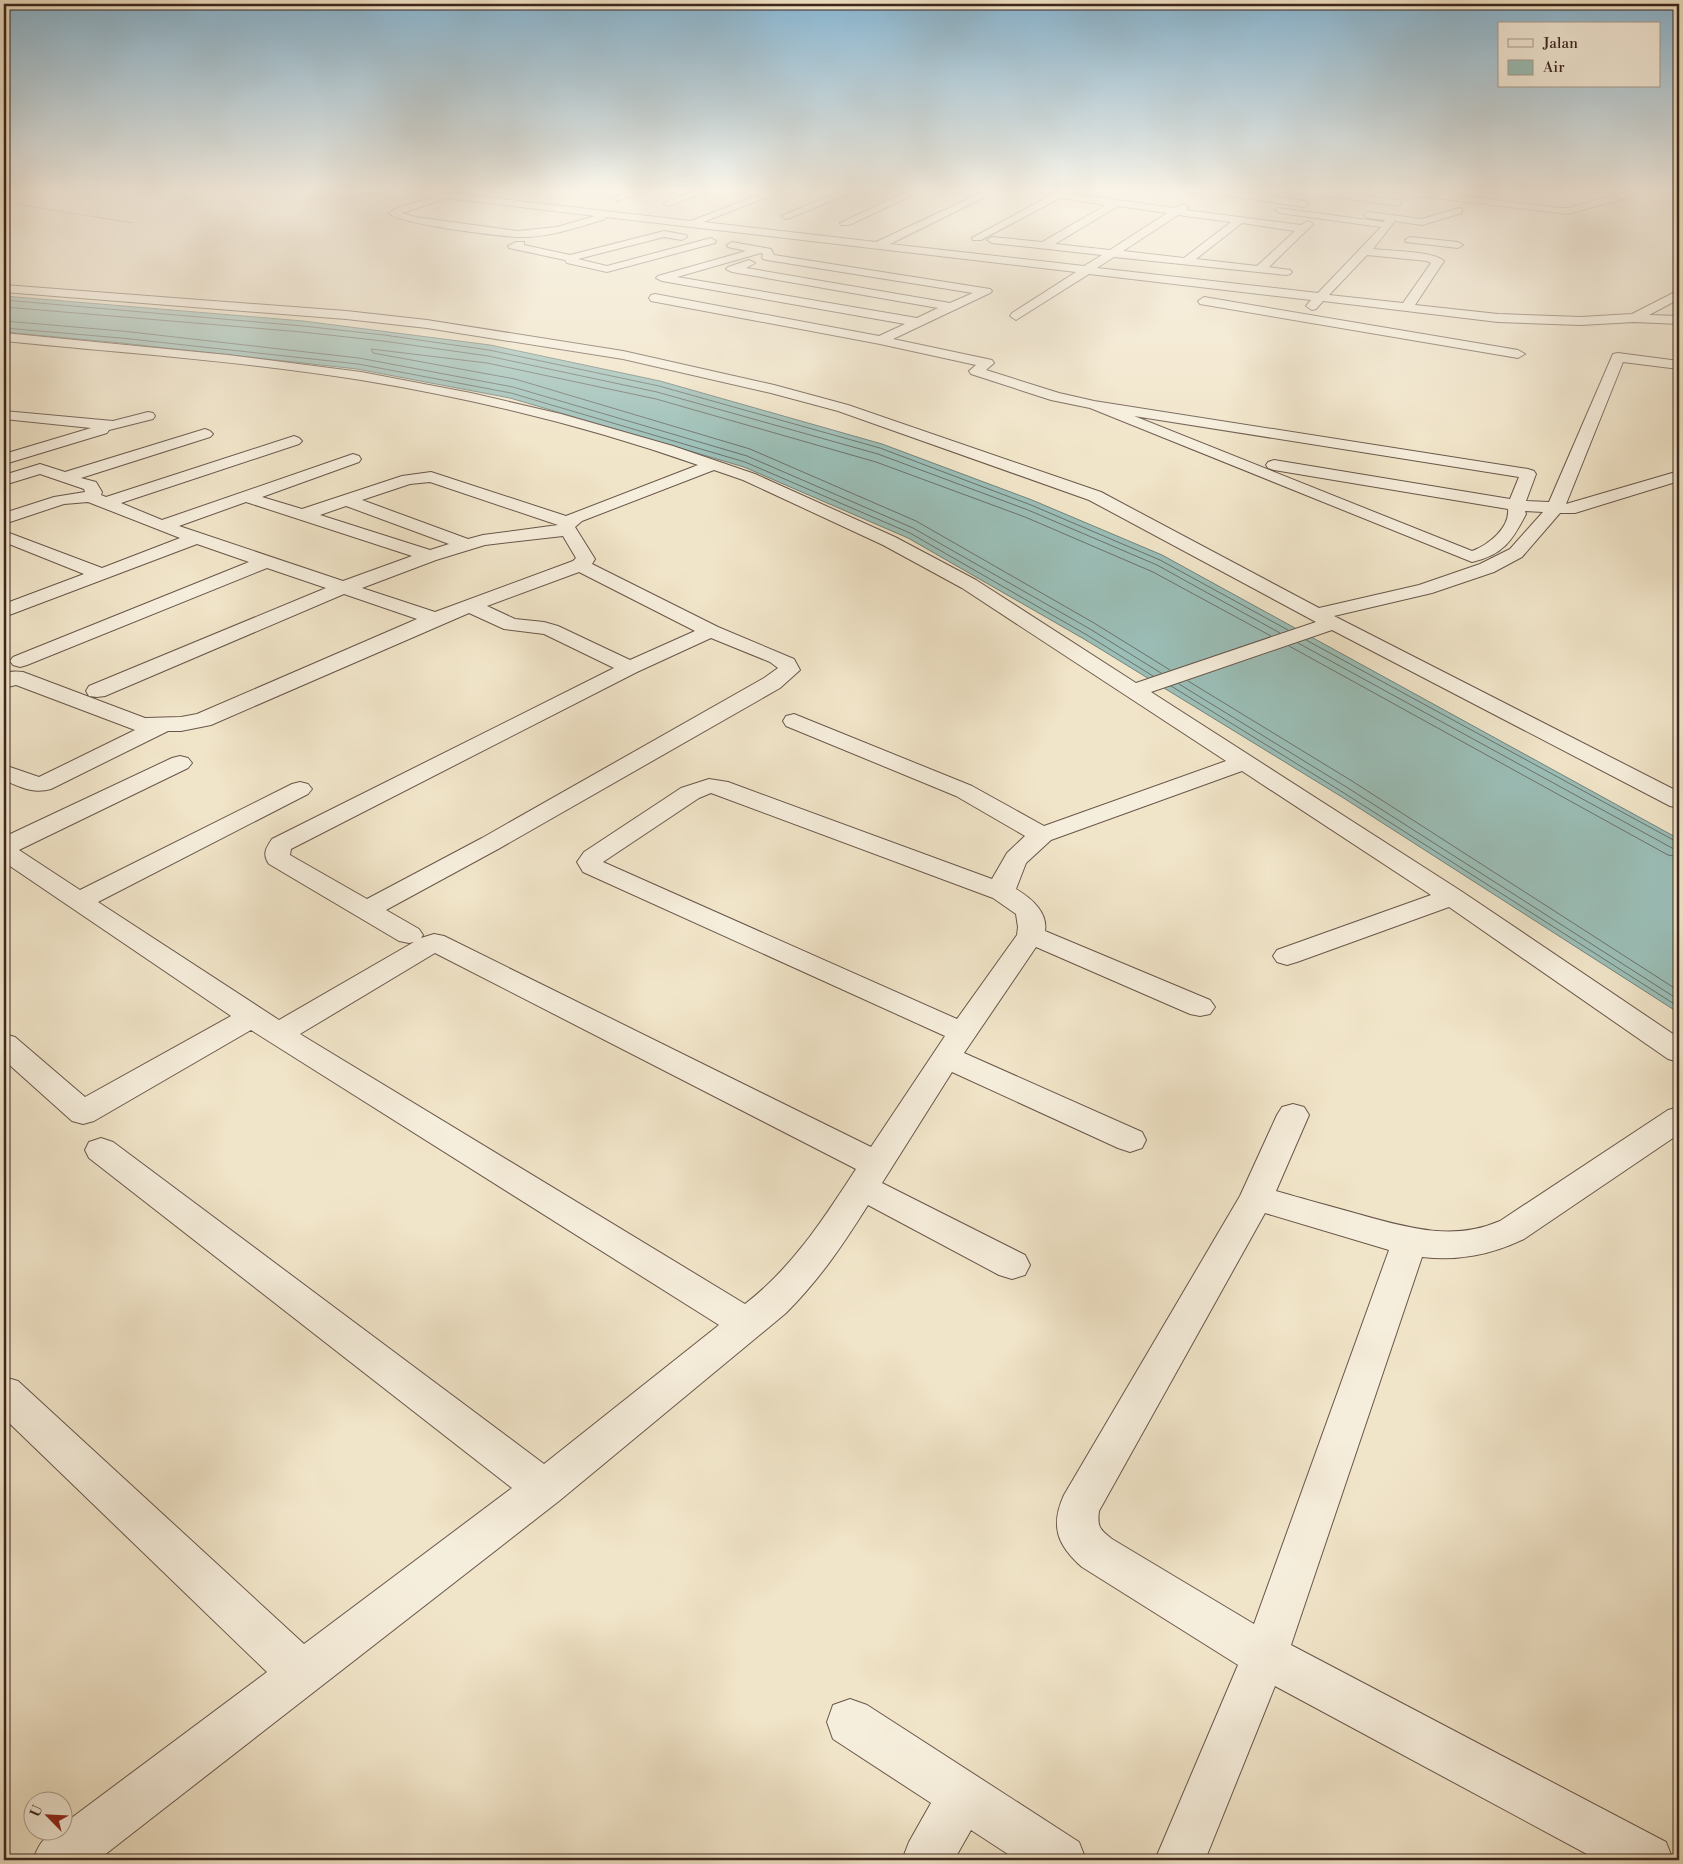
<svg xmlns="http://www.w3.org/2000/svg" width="1683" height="1864" font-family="'Libre Bodoni',serif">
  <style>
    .water { fill: #9bbfb8; stroke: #75827b }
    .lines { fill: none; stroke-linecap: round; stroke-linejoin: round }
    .shore { stroke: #6c726c; stroke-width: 1 }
    .minor-casing { stroke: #69564a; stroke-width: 2 }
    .path { stroke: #3c261f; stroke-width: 1; stroke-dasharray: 1 1; stroke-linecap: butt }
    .minor { fill: #f6eedc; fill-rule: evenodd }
  </style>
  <rect width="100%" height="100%" fill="#f1e5c9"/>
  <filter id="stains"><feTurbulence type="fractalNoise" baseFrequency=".004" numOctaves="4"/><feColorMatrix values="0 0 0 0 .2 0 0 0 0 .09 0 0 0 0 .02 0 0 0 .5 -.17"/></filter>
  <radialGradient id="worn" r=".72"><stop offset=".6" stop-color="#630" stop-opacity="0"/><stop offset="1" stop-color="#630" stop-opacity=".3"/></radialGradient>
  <path class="water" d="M4 296 303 321 490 345 660 381 882 444 1032 500 1162 555 1679 839V1013L1342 797 1084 639 908 538 744 467 510 398 357 369 121 343 4 332Z"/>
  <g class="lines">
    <path class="shore" d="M4 300 303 326 384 335 489 350 659 386 880 448 1031 505 1160 560 1288 630
      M4 307 302 332 383 341 488 356 657 392 878 454 1028 510 1157 565 1280 633
      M4 321 122 331 359 358 513 387 747 456 913 528 1090 629 1161 673
      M4 328 121 338 358 364 511 393 745 462 910 533 1087 635 1153 676
      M1306 640 1679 843
      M1298 643 1672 848 1679 850
      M1289 646 1668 855 1679 857
      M1170 670 1094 623 916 521 750 449 515 379 373 353 371 349 487 363 656 399 876 462 1025 517 1153 572 1271 636
      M1188 681 1352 781 1679 991
      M1179 684 1348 788 1679 1000
      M1171 686 1344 793 1679 1007"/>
    <g class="minor-casing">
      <path id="minor" d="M412 192H441L691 221 766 192H780L703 222 876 242 983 192H995L890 244 1084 266 1102 255 992 243 987 240 992 237 1042 242 1106 205 1060 198 981 240H973L972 238 1057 192H1069L1068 193 1175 208 1183 204 1188 207 1186 210 1301 225 1308 221 1313 224 1269 267 1290 270 1292 272 1290 274 1286 275 1114 257 1097 268 1318 293 1381 227 1280 213 1275 210 1277 208 1384 222 1385 220 1368 218 1363 215 1368 212 1422 219 1459 208 1462 209V213L1422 225 1395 221 1373 249C1389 251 1433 251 1444 261L1415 305 1498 314 1581 317 1632 314 1679 290V299L1649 315 1679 316V324L1634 322 1581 325 1498 322 1323 301 1316 309 1312 310 1306 306 1311 300 1089 274 1016 320 1010 316 1012 313 1076 272 606 217 605 219C576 228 547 238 518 237 499 236 397 224 389 213L397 208 435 197 417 195ZM447 198 595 216 557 227 518 231 415 217 402 213ZM1118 206 1167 213 1110 250 1055 244ZM1178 215 1231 222 1184 258 1123 251ZM1242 223 1295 231 1257 266 1196 259ZM1367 255 1427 261 1431 263 1403 303 1329 295Z
        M625 192H639L617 201 612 198Z
        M692 192H706L671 205 668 206 663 203Z
        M839 192H852L790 218 786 219 781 216Z
        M906 192H919L849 225H841L840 223Z
        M1218 192H1242L1304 201 1309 204 1304 207 1223 195Z
        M1318 192H1342L1397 200 1402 203 1397 206 1323 195Z
        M1406 192H1433L1559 208H1568L1627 192H1643L1641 194 1568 214 1411 195Z
        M664 231 686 235 687 237 682 240 664 237 578 259 607 266 711 238 716 241 715 243 607 272 567 263 565 260 509 248 508 246 516 242H524V245L570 255Z
        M1410 237 1458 242 1463 245 1458 248 1406 242 1405 240Z
        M732 242 771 249 774 255 990 289 992 291 990 293 893 339 992 360 994 363 986 370 1059 393 1094 401 1528 469 1534 471 1536 474 1526 501 1549 502 1613 354 1618 353 1679 361V369L1623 362 1566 504 1679 471V481L1575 513H1560L1522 557 1494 572 1432 593 1334 616 1679 792V808L1670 806 1332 630 1151 692 1461 891 1679 1038V1062L1668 1059 1449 907 1297 962 1287 965 1277 962 1273 956 1277 950 1431 895 1242 771 1051 840 1026 863 1016 889C1031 898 1048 912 1045 931L1210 1000 1215 1007 1210 1014 1200 1016 1190 1014 1036 947 964 1053 1142 1132 1146 1140 1142 1148 1130 1152 1118 1148 952 1072 882 1183 1025 1255 1030 1265 1025 1275 1012 1279 999 1275 868 1205C842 1246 820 1279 786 1313L559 1501 98 1860H33C38 1846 45 1832 62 1832V1825L267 1672 4 1418V1377L18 1381 304 1644 512 1488 89 1158 85 1150 89 1142 101 1138 113 1142 544 1464 719 1325 251 1030 94 1121 83 1124 72 1121 4 1060V1034L15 1037 85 1097 231 1016 4 862V837L172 758 180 756 188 758 192 763 188 768 19 850 80 890 292 784 300 782 308 784 312 789 308 794 98 902 279 1020 414 942 409 943 399 941 269 864C262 854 266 848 272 839L614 668 544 634 504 629 469 613 211 725 181 731H168L51 789C33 794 20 787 4 780V765L39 777 135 730 16 685 4 688V674C11 671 15 671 23 672L145 718 181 717 197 714 417 619 344 594 105 696 97 697 89 696 86 691 89 686 326 588 267 568 27 665 20 667 13 665 10 661 13 657 249 562 197 544 4 617V604L84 574 4 542V531L102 568 180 538 88 502 64 504 4 524V513L54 497 85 492 84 489 40 474 4 485V475L40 464 65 472 205 429 210 431 213 434 210 437 81 478 96 482 102 492 101 495 106 497 294 436 299 438 302 441 299 444 121 503 162 520 353 454 359 456 361 459 359 462 262 497 302 509 402 476 431 472 566 516 698 465C589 427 476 399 361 380 243 361 123 353 4 341V333L228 355 361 372 471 393 561 414 673 446 755 474 895 537 976 580 1136 683 1316 622 1089 500 838 411 771 393 623 359 427 328 346 319 4 292V285L346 311 427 320 623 351 774 385 848 405 1101 492 1319 608 1419 585 1480 564 1510 549 1543 512 1525 511 1526 514C1512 541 1503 555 1472 562L1090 408 1051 400 971 374 969 371 976 365 880 344 651 301 649 298 651 295 655 294 879 336 905 324 662 281 656 278 658 276 746 251 728 247 727 245ZM761 253 763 254 762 257 763 259 767 260 973 293 950 303 746 268 755 263 749 260 728 267 726 269 732 272 938 308 917 318 677 277ZM1134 416 1519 477 1510 499 1274 460 1268 462 1266 465 1268 468 1274 470 1508 509C1510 528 1488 545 1472 551ZM714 470 743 480 883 545 962 588 1226 761 1044 826 972 786 794 714 786 716 783 721 786 726 956 796 1025 836 1007 853 992 879 728 782 709 779 681 788 584 852 577 862 583 872 945 1036 871 1147 444 936 434 934 421 938 423 935 419 929 386 910 500 848 780 688 800 670 794 659 718 627 592 564 595 559 575 527 582 521ZM430 482 558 525 483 535 468 539 362 500 410 484ZM246 502 412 556 343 581 179 526ZM346 506 449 544 430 550 320 515ZM563 536 576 558 573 561 435 612 362 588 436 560 485 545ZM579 572 695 631 630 660 558 626 544 622 515 619 487 606ZM711 638 770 662 778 668 764 678 482 838 367 899 290 855 291 849 637 672ZM711 793 993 898 1016 914 1018 927 1017 935 957 1019 603 862 699 798ZM435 953 856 1169C824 1218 793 1267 745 1304L300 1034Z
        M1204 297 1518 350 1525 354 1518 358 1200 304 1198 301Z
        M4 411 113 421 148 412 153 413 155 416 153 419 109 430 107 433 8 463 4 462V454L91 428 4 419Z
        M1293 1104 1304 1107 1309 1115 1276 1191C1303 1199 1330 1206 1358 1214 1405 1227 1452 1242 1500 1221L1668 1110 1679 1107V1134L1524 1239C1490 1255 1459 1261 1422 1257L1291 1645 1666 1842 1673 1860H1598L1275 1686 1205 1860H1155L1238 1665 1082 1567C1057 1545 1050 1526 1064 1495L1240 1196 1277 1115 1282 1107ZM1265 1213 1389 1250 1254 1624 1112 1539C1100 1529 1097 1528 1099 1511Z
        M850 1699 867 1705 1079 1842 1086 1860H1017L971 1830 954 1860H902L909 1842 931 1803 833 1739 827 1722 833 1705Z"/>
    </g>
    <path class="path" d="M4 202 133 223"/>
    <use href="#minor" class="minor"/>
  </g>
  <linearGradient id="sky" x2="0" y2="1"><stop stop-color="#89b8d5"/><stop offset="0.42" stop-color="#f9f3e7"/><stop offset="1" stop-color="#f9f3e7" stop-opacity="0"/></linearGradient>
  <rect width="1683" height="453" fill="url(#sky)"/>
  <rect width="1683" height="1864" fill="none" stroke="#f1e5c9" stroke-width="20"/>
  <rect x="5" y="5" width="1673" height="1854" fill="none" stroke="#3c261f" stroke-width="2.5"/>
  <rect x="10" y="10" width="1663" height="1844" fill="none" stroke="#3c261f"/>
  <rect x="1498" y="22" width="162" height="65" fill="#f6eedc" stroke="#ac9e90"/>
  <rect x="1508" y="39" width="25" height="8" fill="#f6eedc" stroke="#ac9e90"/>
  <text x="1543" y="48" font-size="15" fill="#3c261f">Jalan</text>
  <rect x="1508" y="60" width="25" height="15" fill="#9bbfb8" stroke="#ac9e90"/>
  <text x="1543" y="72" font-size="15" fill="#3c261f">Air</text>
  <g transform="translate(48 1816) rotate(294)"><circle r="24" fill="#f6eedc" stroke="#ac9e90"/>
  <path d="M0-4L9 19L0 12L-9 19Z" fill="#8f2418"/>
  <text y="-8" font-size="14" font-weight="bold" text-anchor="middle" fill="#3c261f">U</text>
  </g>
  <rect width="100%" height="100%" filter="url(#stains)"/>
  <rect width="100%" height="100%" fill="url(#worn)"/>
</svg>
